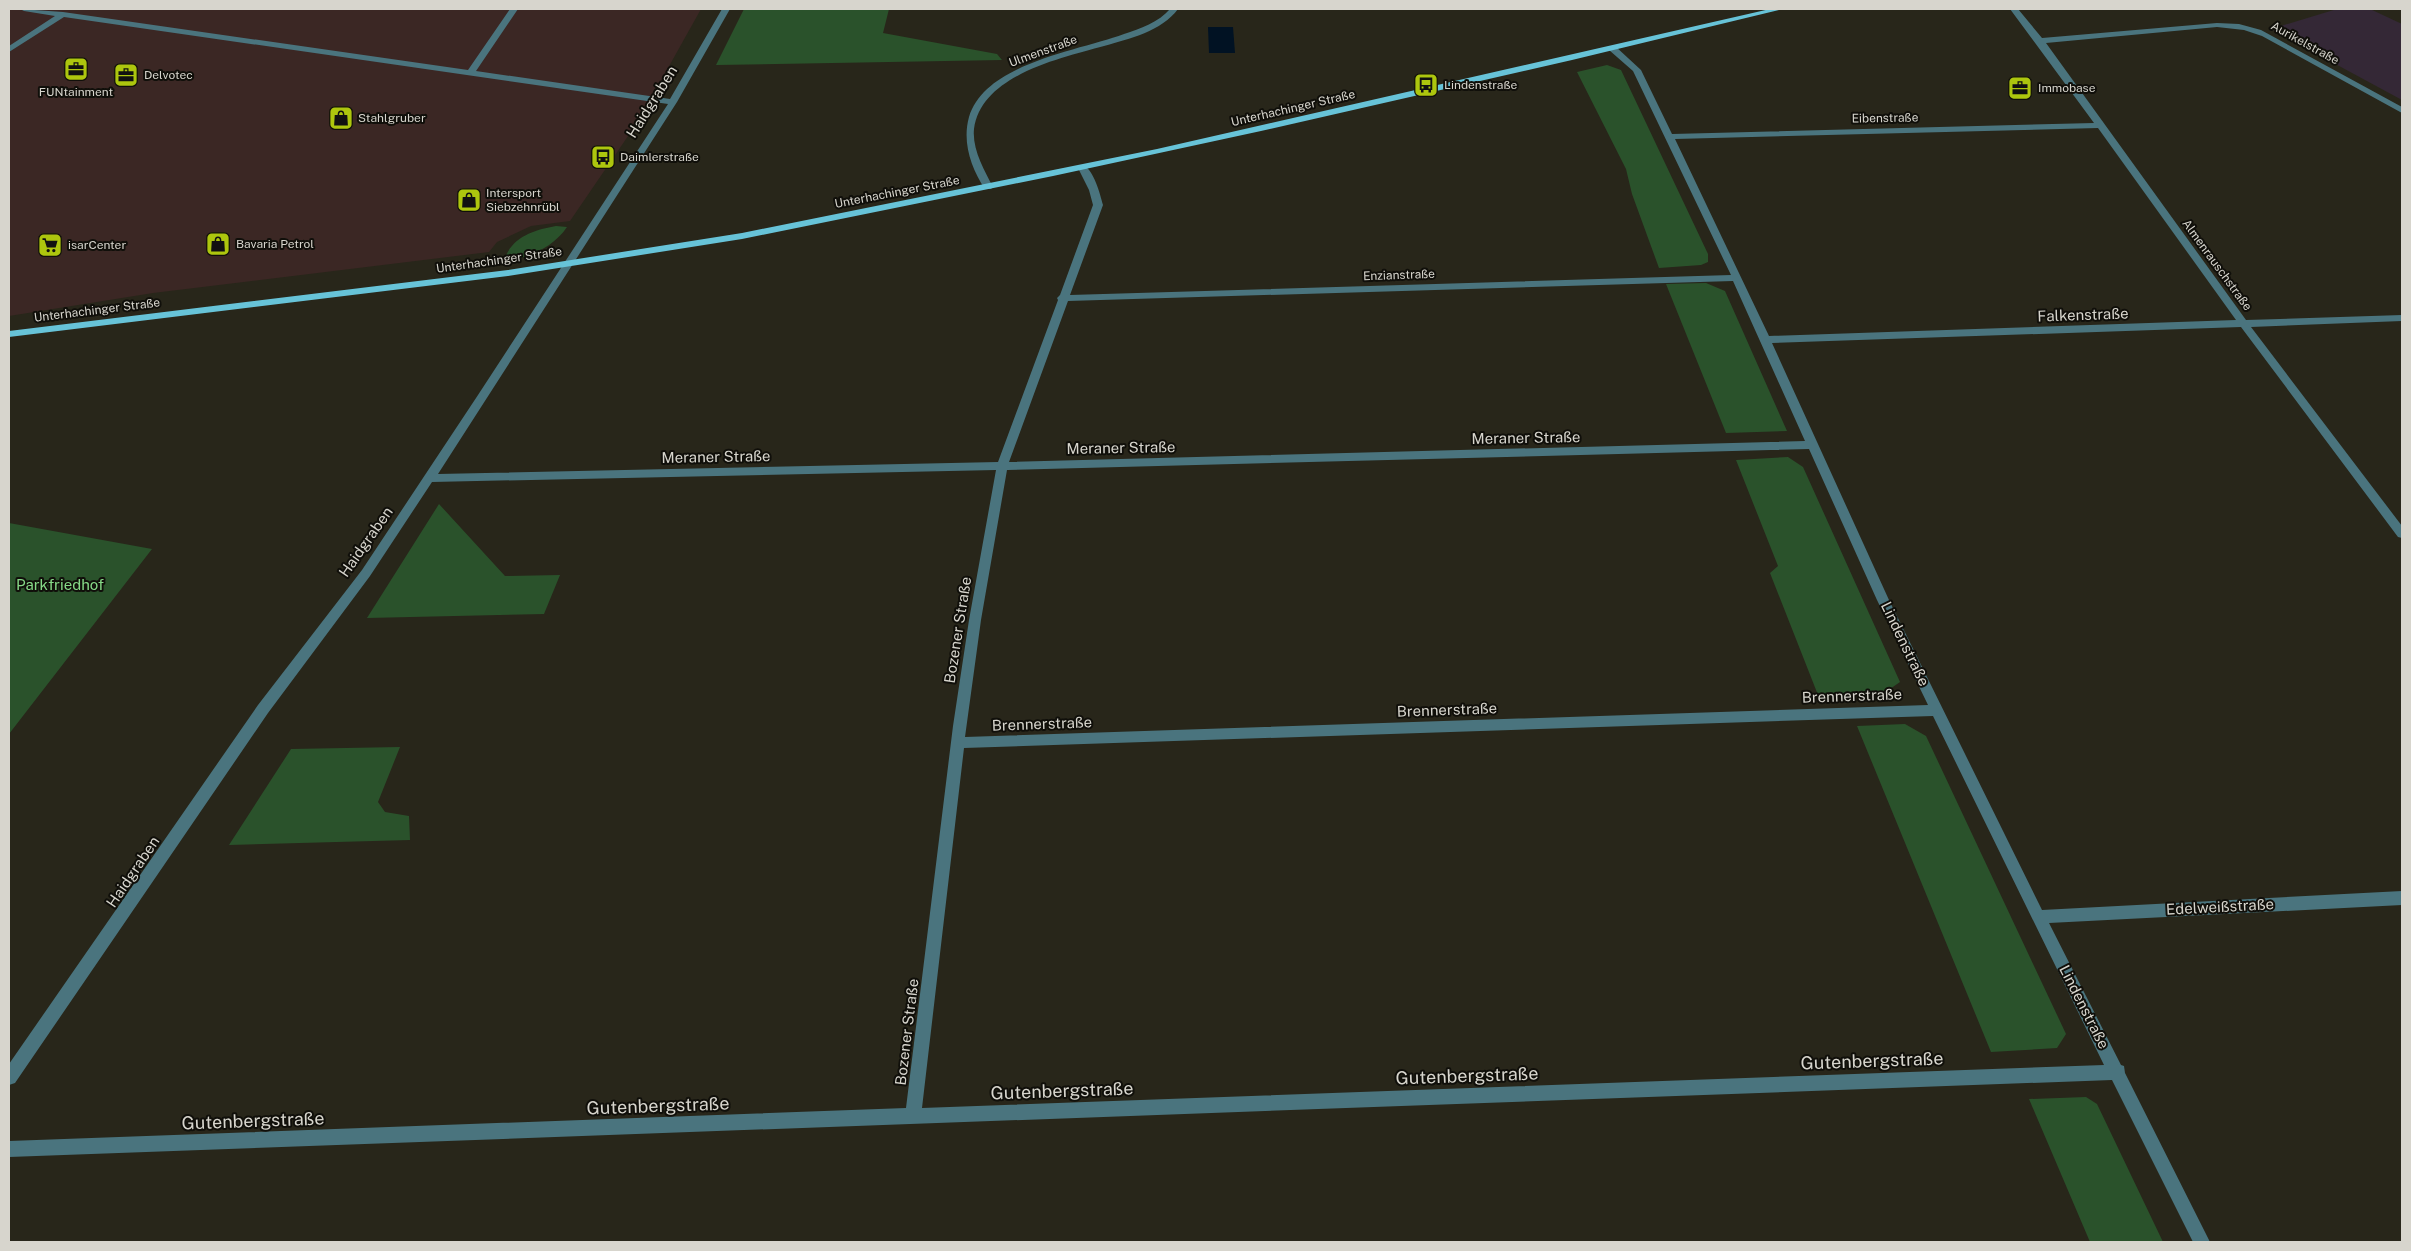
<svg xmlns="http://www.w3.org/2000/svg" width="2411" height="1251" font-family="'Public Sans',sans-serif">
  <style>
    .commercial { fill: #3b2724 }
    .industrial { fill: #342836 }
    .green { fill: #2a522b }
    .water { fill: #011223 }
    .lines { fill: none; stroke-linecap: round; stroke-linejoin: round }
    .minor { fill: #4a747e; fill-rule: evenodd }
    .major { fill: #67c3d8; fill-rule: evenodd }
    .labels { text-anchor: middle; stroke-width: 4; stroke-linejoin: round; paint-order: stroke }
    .far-street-label { font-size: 12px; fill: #d7d5cd; stroke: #100f0a }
    .far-poi-label { font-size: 12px; fill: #d7d5cd; stroke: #100f0a; text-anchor: start }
    .street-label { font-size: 15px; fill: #d7d5cd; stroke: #100f0a }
    .park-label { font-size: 15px; fill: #86d987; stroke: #100f0a }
    .near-street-label { font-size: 18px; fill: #d7d5cd; stroke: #100f0a }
  </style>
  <rect width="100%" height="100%" fill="#28261a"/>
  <path class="commercial" d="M9 9H701L639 120 570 221 531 226 497 242 489 252 153 293 9 316Z"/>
  <path class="industrial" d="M2337 9H2370L2402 24V100L2271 29Z"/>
  <path class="green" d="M744 9H889L883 33 997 54 1002 60 716 65Z
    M1607 65 1621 70 1708 254V262L1701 265 1659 268 1632 194 1626 169 1577 72Z
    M556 226 567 227C553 248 528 258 504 261 511 237 534 230 556 226Z
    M1706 283 1725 291 1787 431 1726 433 1666 284Z
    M1788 457 1803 467 1900 682 1887 691 1818 695 1770 573 1778 566 1736 460Z
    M439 504 505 576 560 575 544 614 367 618Z
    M9 523 152 549 9 734Z
    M1905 724 1926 736 2066 1034 2057 1048 1991 1052 1857 726Z
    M400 747 378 802 385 812 409 816 410 840 229 845 291 749Z
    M2086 1097 2097 1104 2163 1242H2090L2029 1099Z"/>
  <path class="water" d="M1233 27 1235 53H1209L1208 27Z"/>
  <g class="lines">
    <path class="minor" d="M20 9 63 12 468 70 510 9H518L476 71 670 99 722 9H730L677 102 438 474 998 462 1058 300 1057 298 1060 295 1093 205 1089 190 1078 168 1083 165C1094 170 1100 194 1103 205L1070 295 1731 275 1633 71 1609 50V46H1615L1641 70 1672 134 2094 123 2010 9H2018L2042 38 2217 23 2239 24 2261 30 2402 107V113L2262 36 2244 30 2217 27 2046 43 2246 320 2402 315V321L2251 327 2402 526V538L2398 537 2241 327 1772 343 1889 600 2042 910 2402 891V905L2049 923 2121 1065 2124 1066 2125 1073 2210 1242H2193L2112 1080 9 1157V1141L906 1108 953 726 969 620 996 470 432 482 370 576 268 713 15 1083 9 1085V1064L258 705 362 570 478 395 668 104 64 17 9 52V46L55 16 24 11ZM2098 128 2236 320 1769 336 1675 139ZM1733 281 1805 441 1009 462 1068 301ZM1809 449 1877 600 1928 705 965 737 981 620 1007 470ZM1933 716 2104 1065 922 1108 964 748Z
      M1170 9H1178C1162 31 1129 39 1104 46 1061 58 981 75 974 129 972 149 984 170 993 187L991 189H985C971 168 962 142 969 117 985 63 1078 51 1124 34 1140 29 1159 22 1170 9Z"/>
    <path class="major" d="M1770 9H1783L1572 60 1261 131 1053 176 742 239 508 276 9 337V331L508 270 742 233 1157 149Z"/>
  </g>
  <defs>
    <g id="office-square" transform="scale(1.25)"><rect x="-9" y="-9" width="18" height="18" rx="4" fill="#adc60e" stroke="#100f0a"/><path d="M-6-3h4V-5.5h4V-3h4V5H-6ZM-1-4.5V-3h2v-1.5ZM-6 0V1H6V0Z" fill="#111"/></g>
    <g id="bus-square" transform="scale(1.25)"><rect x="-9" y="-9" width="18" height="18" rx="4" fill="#adc60e" stroke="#100f0a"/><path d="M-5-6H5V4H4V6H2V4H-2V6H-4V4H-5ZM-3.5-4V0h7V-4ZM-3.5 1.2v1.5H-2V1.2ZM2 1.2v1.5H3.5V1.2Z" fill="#111"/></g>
    <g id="shop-square" transform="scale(1.25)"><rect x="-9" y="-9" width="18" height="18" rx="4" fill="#adc60e" stroke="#100f0a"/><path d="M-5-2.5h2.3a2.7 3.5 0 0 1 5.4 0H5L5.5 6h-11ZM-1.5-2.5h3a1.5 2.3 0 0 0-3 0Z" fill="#111"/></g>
    <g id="supermarket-square" transform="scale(1.25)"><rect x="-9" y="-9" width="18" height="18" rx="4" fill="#adc60e" stroke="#100f0a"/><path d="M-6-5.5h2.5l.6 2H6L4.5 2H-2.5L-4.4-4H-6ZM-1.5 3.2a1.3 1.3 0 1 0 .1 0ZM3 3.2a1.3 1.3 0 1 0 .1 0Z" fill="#111"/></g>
  </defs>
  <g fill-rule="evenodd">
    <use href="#office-square" x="76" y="69"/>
    <use href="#office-square" x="126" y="75"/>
    <use href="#bus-square" x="1426" y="85"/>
    <use href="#office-square" x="2020" y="88"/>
    <use href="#shop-square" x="341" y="118"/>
    <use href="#bus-square" x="603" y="157"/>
    <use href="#shop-square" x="469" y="200"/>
    <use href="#shop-square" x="218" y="244"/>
    <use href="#supermarket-square" x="50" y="245"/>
  </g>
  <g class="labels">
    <g class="far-street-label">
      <text transform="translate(2305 43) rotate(29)" y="4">Aurikelstraße</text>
      <text transform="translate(1043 51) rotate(-20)" y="4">Ulmenstraße</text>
      <text transform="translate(1293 108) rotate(-13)" y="4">Unterhachinger Straße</text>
      <text transform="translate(1885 118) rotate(-1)" y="4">Eibenstraße</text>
      <text transform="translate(897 192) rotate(-11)" y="4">Unterhachinger Straße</text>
      <text transform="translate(499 260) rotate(-8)" y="4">Unterhachinger Straße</text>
      <text transform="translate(2217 265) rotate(54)" y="4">Almenrauschstraße</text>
      <text transform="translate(1399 275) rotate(-2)" y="4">Enzianstraße</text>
      <text transform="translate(97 310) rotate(-7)" y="4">Unterhachinger Straße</text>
    </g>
    <g class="far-poi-label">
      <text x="144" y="79">Delvotec</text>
      <text x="1444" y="89">Lindenstraße</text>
      <text x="2038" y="92">Immobase</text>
      <text x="76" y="96" text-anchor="middle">FUNtainment</text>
      <text x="358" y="122">Stahlgruber</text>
      <text x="620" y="161">Daimlerstraße</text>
      <text x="486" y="197">Intersport<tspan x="486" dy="14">Siebzehnrübl</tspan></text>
      <text x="236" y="248">Bavaria Petrol</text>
      <text x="68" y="249">isarCenter</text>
    </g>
    <g class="street-label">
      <text transform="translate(652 102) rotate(-58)" y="5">Haidgraben</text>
      <text transform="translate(2083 315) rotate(-2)" y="5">Falkenstraße</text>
      <text transform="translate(1526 438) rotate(-1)" y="5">Meraner Straße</text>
      <text transform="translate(1121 448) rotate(-1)" y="5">Meraner Straße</text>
      <text transform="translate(716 457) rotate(-1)" y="5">Meraner Straße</text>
      <text transform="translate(366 542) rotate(-55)" y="5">Haidgraben</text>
      <text transform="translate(958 630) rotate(-81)" y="5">Bozener Straße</text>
      <text transform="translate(1905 644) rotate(64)" y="5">Lindenstraße</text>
      <text transform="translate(1852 696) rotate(-2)" y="5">Brennerstraße</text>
      <text transform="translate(1447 710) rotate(-2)" y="5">Brennerstraße</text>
      <text transform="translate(1042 724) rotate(-2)" y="5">Brennerstraße</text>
      <text transform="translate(133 872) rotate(-56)" y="5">Haidgraben</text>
      <text transform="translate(2220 907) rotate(-3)" y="5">Edelweißstraße</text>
      <text transform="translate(2084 1007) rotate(63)" y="5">Lindenstraße</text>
      <text transform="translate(907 1032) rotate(-83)" y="5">Bozener Straße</text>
    </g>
    <g class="park-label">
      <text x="60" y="590">Parkfriedhof</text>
    </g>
    <g class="near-street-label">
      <text transform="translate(1872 1061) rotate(-2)" y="6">Gutenbergstraße</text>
      <text transform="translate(1467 1076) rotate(-2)" y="6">Gutenbergstraße</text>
      <text transform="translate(1062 1091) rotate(-2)" y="6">Gutenbergstraße</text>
      <text transform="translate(658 1106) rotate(-2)" y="6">Gutenbergstraße</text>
      <text transform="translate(253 1121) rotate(-2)" y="6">Gutenbergstraße</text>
    </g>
  </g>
  <rect width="2411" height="1251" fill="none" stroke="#d7d5cd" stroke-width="20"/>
</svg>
